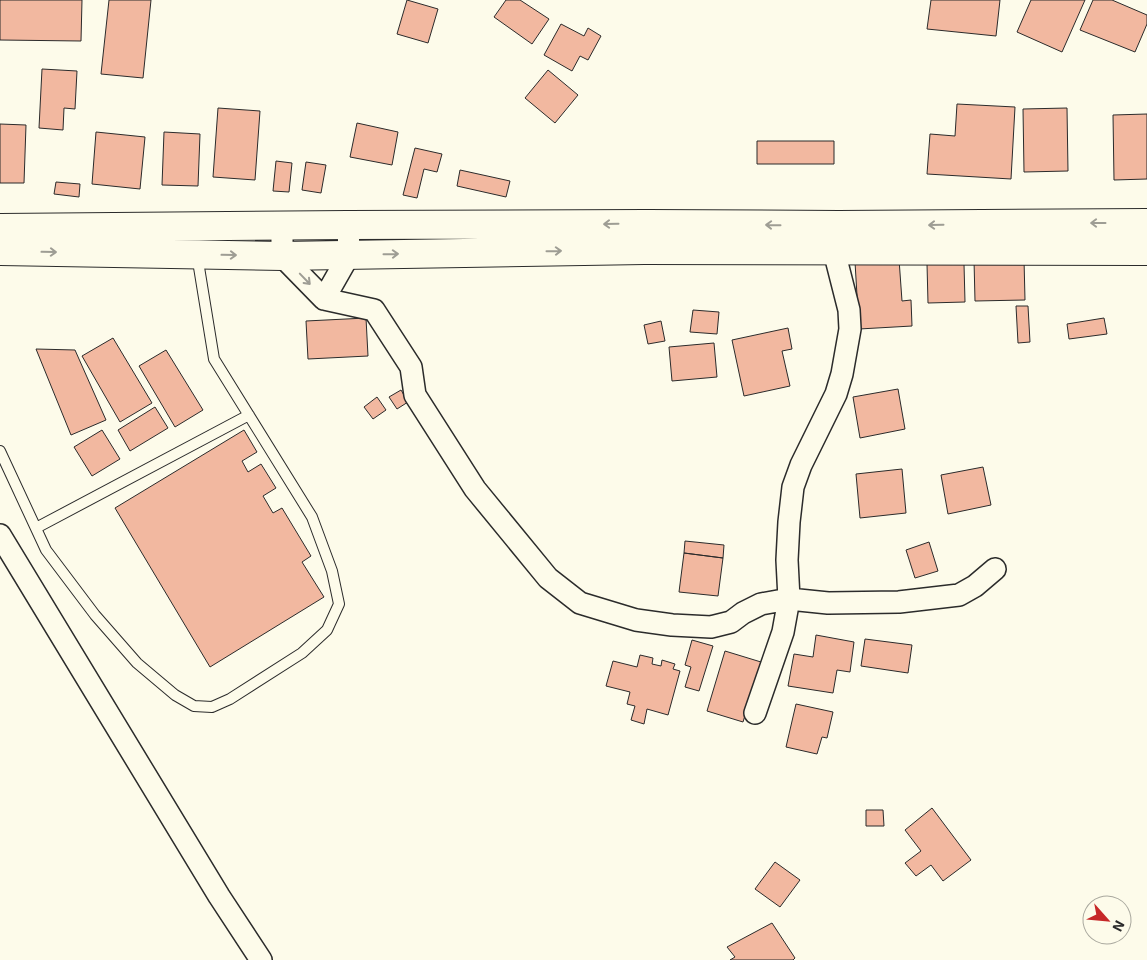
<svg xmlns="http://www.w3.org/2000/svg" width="1147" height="960" font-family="'Exo 2',sans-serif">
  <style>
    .building { fill: #f2b8a0; stroke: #2b2b2b }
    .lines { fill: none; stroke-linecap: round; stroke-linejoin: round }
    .service-casing { stroke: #2b2b2b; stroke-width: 12 }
    .minor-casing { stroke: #2b2b2b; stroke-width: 24 }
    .secondary-casing { stroke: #2b2b2b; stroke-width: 30 }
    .service { stroke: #fdfbea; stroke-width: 10 }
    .minor { stroke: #fdfbea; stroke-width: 21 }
    .secondary { stroke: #fdfbea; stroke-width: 28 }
    .oneway { stroke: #9e9d94 }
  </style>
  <rect width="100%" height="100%" fill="#fdfbea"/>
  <path class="building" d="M0 0H82L81 41 0 40Z
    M109 0H151L143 78 101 74Z
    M407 0 438 9 428 43 397 34Z
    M506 0H520L549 19 532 44 494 17Z
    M931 0H1000L996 36 927 29Z
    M1031 0H1085L1062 52 1017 32Z
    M1093 0H1112L1147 15V24L1135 52 1080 30Z
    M561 24 584 36 588 28 601 36 588 60 580 56 572 71 544 55Z
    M42 69 77 71 75 109 64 108 63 130 39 128Z
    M548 70 578 95 555 123 525 98Z
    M957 104 1015 107 1011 179 927 174 930 134 955 136Z
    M218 108 260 111 255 180 213 177Z
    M1067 108 1068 171 1024 172 1023 109Z
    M1147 114V179L1114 180 1113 115Z
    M357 123 398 132 392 165 350 157Z
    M0 124 26 125 24 183H0Z
    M96 132 145 137 140 189 92 184Z
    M164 132 200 134 198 186 162 185Z
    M757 141H834V164H757Z
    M415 148 442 154 437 172 424 169 417 198 403 195Z
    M276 161 292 163 289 192 273 191Z
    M306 162 326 165 321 193 302 190Z
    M460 170 510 181 506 197 457 186Z
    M56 182 80 184 79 197 54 194Z
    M899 259 902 301 911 300 912 326 859 329 855 262Z
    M1024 259 1025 300 975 301 974 260Z
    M927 264H964L965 302 928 303Z
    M1016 306H1028L1030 342 1018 343Z
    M693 310 719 312 717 334 690 332Z
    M366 318 368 356 308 359 306 321Z
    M1104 318 1107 334 1069 339 1067 324Z
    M661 321 665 341 648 344 644 325Z
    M788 328 792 349 782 351 790 386 744 396 732 340Z
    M113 338 152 403 120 422 82 356Z
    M714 343 717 377 672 381 669 347Z
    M36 349 75 350 106 420 71 435Z
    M166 350 203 410 175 427 139 366Z
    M898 389 905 429 860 438 853 397Z
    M401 390 408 402 397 409 389 397Z
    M377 397 386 410 373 419 364 407Z
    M155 407 168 428 130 451 118 430Z
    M102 430 120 459 92 476 74 447Z
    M244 430 257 452 242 461 248 472 261 464 276 488 263 496 273 513 282 508 311 556 302 562 324 597 210 667 115 508Z
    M983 467 991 505 948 514 941 475Z
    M902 469 906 513 860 518 856 474Z
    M685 541 724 545 723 558 684 553Z
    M929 542 938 571 915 578 906 550Z
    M684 553 723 558 718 596 679 592Z
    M816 635 854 642 850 672 837 670 833 693 788 686 794 654 813 657Z
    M865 639 912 645 908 673 861 666Z
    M692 640 713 646 699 691 685 687 691 667 685 665Z
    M725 651 761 662 743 722 707 711Z
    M640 655 653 658 652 664 661 666 662 660 675 664 673 669 680 671 668 715 647 709 644 724 631 720 635 706 627 704 630 692 606 686 613 661 637 667Z
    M796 704 833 712 827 738 822 737 817 754 786 747Z
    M932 808 971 860 943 881 931 865 916 876 905 863 921 851 905 830Z
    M866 810H883L884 826H866Z
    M775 862 800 880 780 907 755 889Z
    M772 923 795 958 793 960H730L735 957 727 947Z"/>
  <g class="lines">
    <g class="service-casing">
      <path id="service" d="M0 451 46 550 95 615 137 663 175 695 194 706 212 707 230 699 302 653 327 630 339 604 332 571 312 517 214 359 197 255
        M36 528 249 415"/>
    </g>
    <g class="minor-casing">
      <path id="minor" d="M282 226V256L324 299 374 310 411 367 415 395 475 489 548 578 580 603 636 620 672 625 711 627 731 622 743 613 761 604 789 599 828 603 899 602 959 595 975 586 995 569
        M324 299 349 255 348 225
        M0 535 219 896 261 960
        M755 713 783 632 789 599 787 560 789 522 793 487 801 465 836 394 842 374 850 329 849 310 834 251 837 236"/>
    </g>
    <g class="secondary-casing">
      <path id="secondary" d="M0 228 348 225 647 224 839 225 1147 223
        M0 251 282 256 644 250 1147 251"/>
    </g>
    <use href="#service" class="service"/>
    <use href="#minor" class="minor"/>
    <use href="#secondary" class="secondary"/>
  </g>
  <defs><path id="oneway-shaft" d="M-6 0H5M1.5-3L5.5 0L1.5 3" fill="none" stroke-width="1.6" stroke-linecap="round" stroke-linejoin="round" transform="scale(1.25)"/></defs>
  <g class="oneway">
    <use href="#oneway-shaft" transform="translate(1098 223) rotate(180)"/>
    <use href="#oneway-shaft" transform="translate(611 224) rotate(179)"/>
    <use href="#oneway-shaft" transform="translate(773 225) rotate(-179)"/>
    <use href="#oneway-shaft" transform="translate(936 225) rotate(179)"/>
    <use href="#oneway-shaft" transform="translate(554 251) rotate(-1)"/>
    <use href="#oneway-shaft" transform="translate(49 252) rotate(1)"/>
    <use href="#oneway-shaft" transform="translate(391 254) rotate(-1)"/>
    <use href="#oneway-shaft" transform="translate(229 255) rotate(1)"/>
    <use href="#oneway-shaft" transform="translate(305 279) rotate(46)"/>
  </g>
  <g transform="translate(1107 920) rotate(117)"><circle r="24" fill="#fdfbea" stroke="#a9a89e"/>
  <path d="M0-4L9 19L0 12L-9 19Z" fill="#c62828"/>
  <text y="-8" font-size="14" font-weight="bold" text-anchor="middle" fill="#2b2b2b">N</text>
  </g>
</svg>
